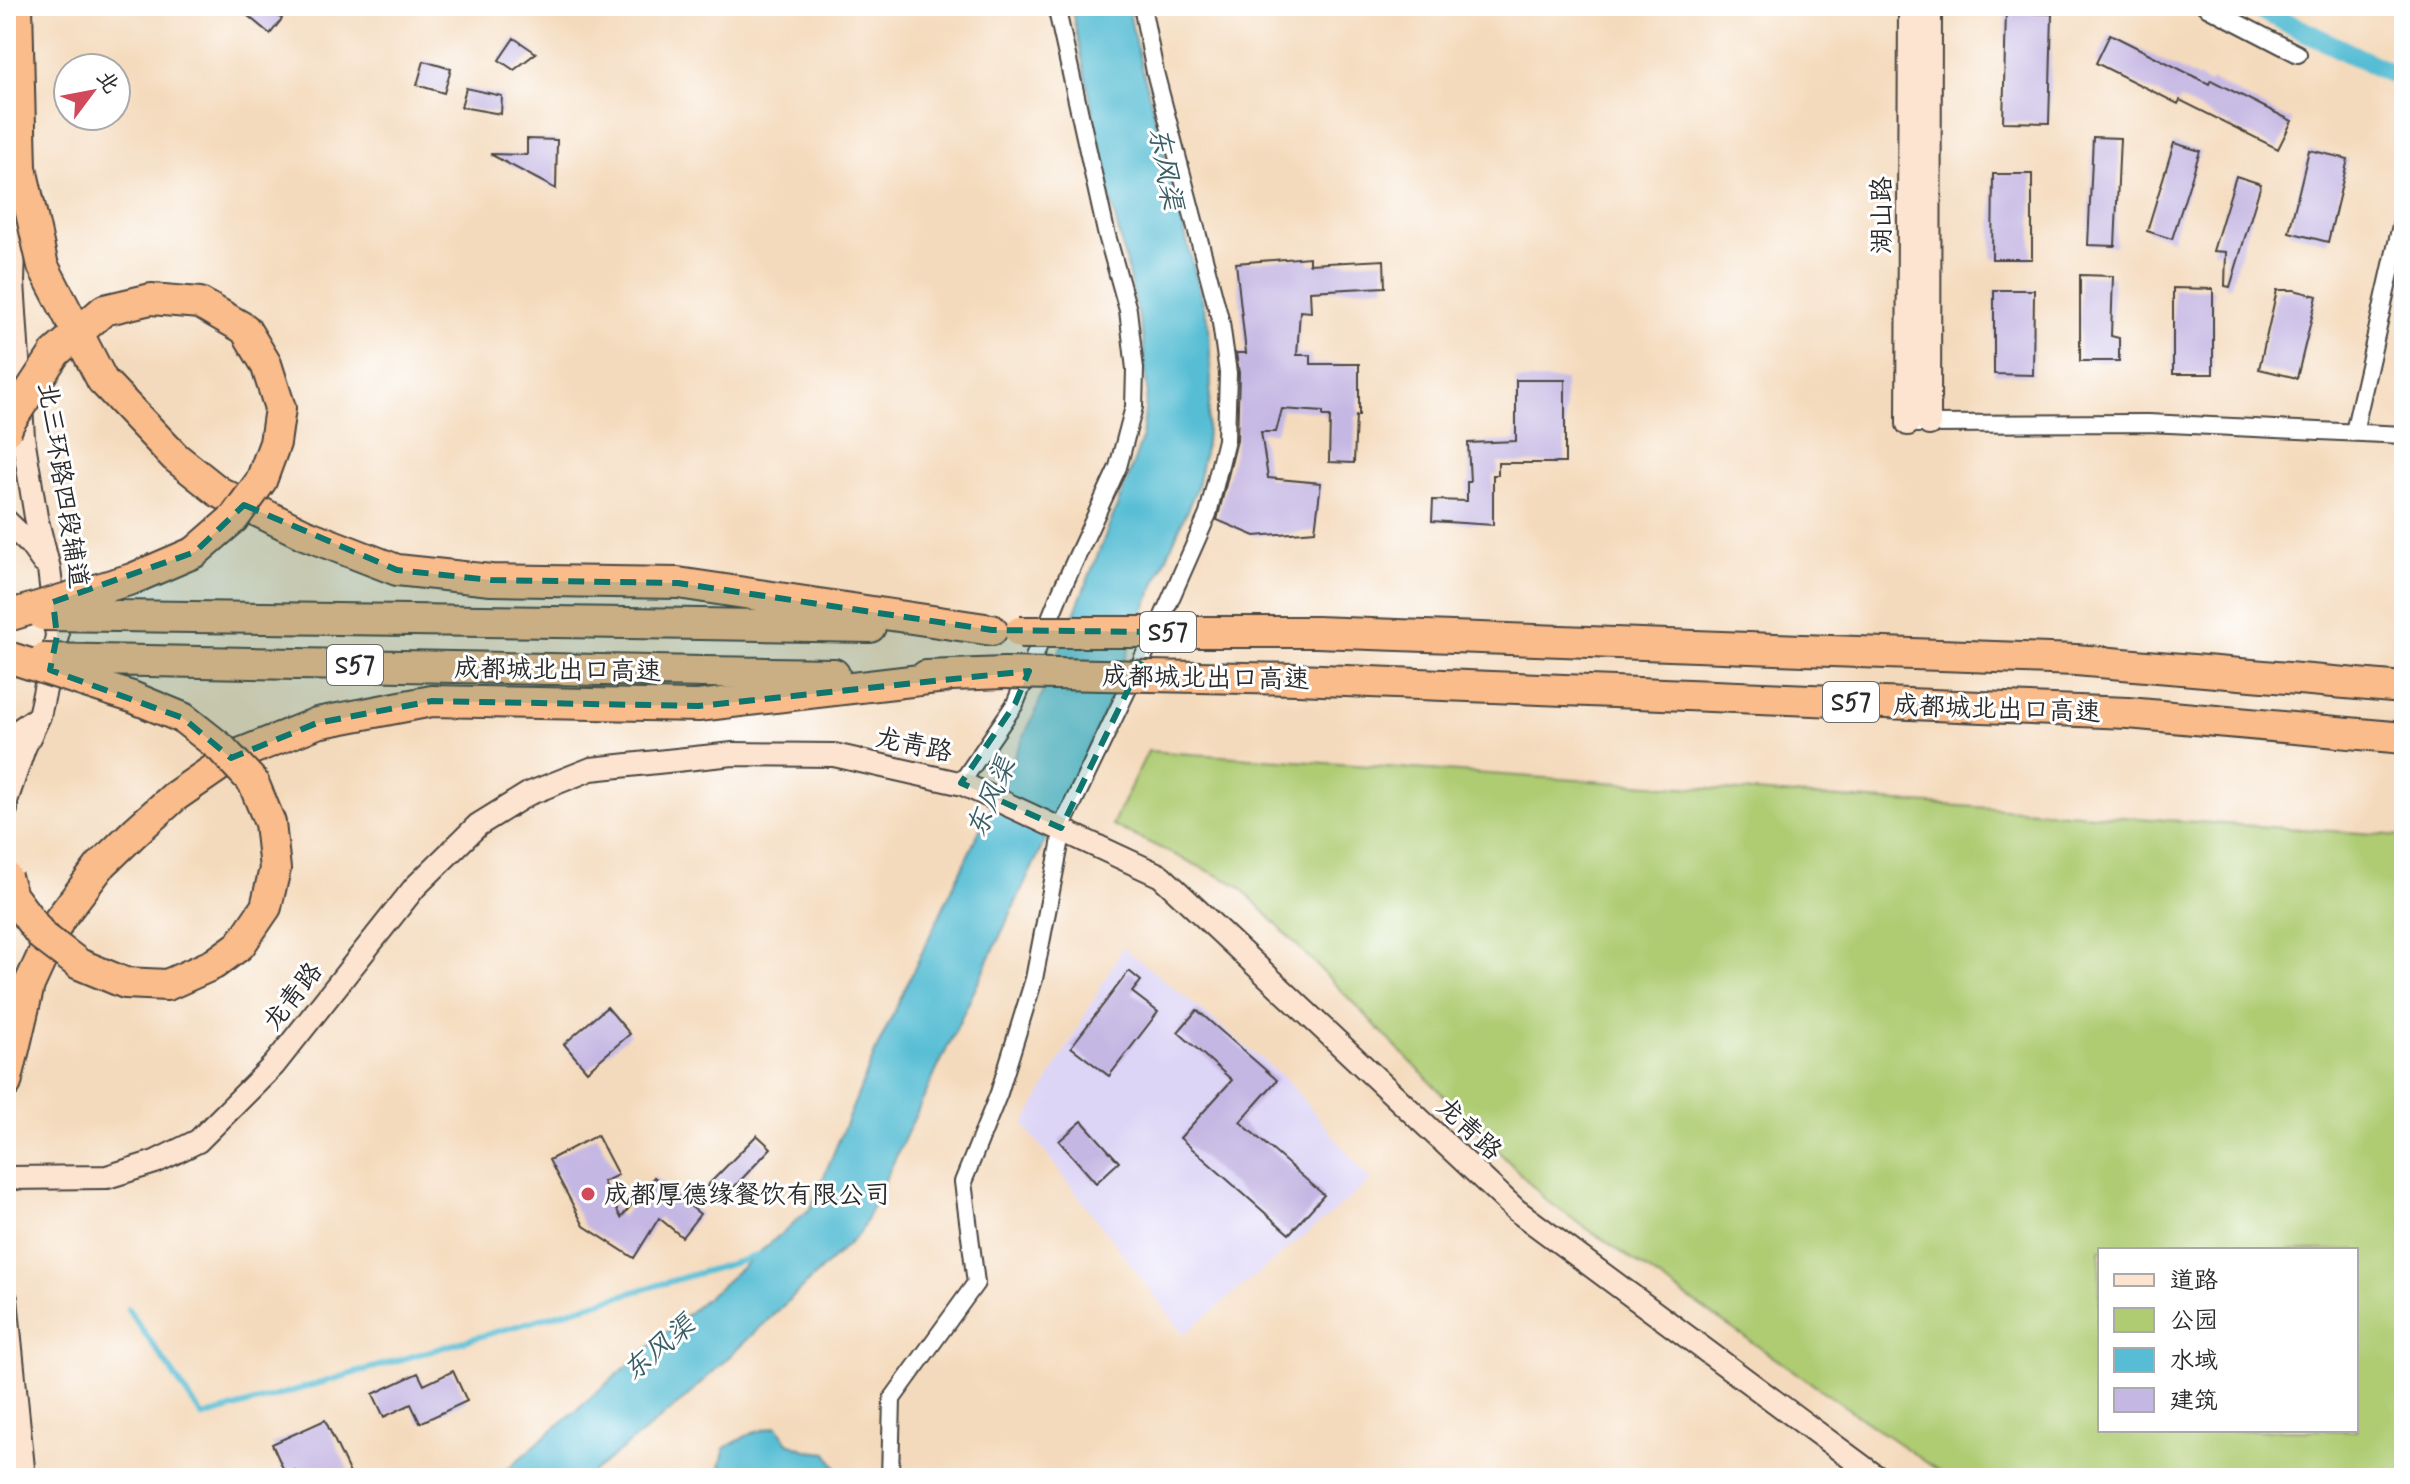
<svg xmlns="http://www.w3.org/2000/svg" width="2410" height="1484" font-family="Mynerve,'LXGW WenKai TC',sans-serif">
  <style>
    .built { fill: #ddd5f6 }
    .green { fill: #afcc73; stroke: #6d7c4f; stroke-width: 2; fill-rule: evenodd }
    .water { fill: #56bdd4; stroke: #407480; stroke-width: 2 }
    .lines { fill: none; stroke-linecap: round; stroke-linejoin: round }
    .stream { stroke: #56bdd4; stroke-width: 6 }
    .canal { stroke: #56bdd4; stroke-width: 20 }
    .building { fill: #c5b7e3 }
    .street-casing { stroke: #494541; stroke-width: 20 }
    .secondary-casing { stroke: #494541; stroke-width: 26 }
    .highway-casing { stroke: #494541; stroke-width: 34 }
    .street { stroke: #fff; stroke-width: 16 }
    .secondary { stroke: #fde4d0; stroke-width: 22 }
    .highway { stroke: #f9bc8a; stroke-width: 30 }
    .highway-bridge-casing { stroke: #494541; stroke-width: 34; stroke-linecap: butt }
    .highway-bridge { stroke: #f9bc8a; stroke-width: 30 }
    .marked { fill: #0f766e; fill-opacity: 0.2; stroke: #0f766e; stroke-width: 6; stroke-dasharray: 16 10; stroke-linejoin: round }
    .poi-dot { fill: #d1495b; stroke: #fff; stroke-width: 3 }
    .labels { text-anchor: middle; stroke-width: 6; stroke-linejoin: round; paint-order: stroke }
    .shield { fill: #fff; stroke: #6b6b6b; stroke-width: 2 }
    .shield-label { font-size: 24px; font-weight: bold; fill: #2b2b2b }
    .street-label { font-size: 26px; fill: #2b2b2b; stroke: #fff }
    .poi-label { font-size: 26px; fill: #2b2b2b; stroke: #fff; text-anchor: start }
    .water-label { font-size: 28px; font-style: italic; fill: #3a5e66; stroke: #fff }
  </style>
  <rect width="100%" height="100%" fill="#fff"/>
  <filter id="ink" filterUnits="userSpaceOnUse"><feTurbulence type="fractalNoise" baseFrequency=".0125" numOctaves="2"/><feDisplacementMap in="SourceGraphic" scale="16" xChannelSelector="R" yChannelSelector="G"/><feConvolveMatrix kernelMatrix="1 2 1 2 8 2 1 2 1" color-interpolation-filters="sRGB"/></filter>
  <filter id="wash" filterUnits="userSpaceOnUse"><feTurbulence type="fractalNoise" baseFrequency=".006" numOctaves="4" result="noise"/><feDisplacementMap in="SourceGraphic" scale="32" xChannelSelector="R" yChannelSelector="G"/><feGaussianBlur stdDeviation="1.8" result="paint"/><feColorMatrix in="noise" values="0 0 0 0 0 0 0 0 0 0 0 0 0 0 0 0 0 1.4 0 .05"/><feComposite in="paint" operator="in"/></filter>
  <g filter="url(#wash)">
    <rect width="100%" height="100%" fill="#f4dabc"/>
    <path class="built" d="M1123 947 1286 1079 1371 1181 1184 1334 1024 1125Z"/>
    <path class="green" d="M1148 751 2404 836V1478H1949L1547 1201 1238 885 1112 825ZM2100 1250H2356V1430H2100Z"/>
    <path class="water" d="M1071 6H1128L1134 37 1209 326 1211 382 1206 443 1197 487 1150 596 1098 728 860 1233 680 1403 586 1478H497L811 1208 877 1048 1034 715 1127 481 1142 438 1147 390 1143 336 1111 200Z
      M777 1426 788 1443 809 1451 827 1453 843 1478H717L725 1448 750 1434Z"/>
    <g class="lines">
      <path class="stream" d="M128 1309 203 1417 761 1255"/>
      <path class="canal" d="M2253 6 2404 80"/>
    </g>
    <g id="blocks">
      <path class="building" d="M236 6H265L282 19 270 34Z
        M2006 12 2052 14 2049 123 2003 122Z
        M2110 34 2209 84 2211 80 2292 121 2278 149 2180 100 2178 104 2096 63Z
        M514 38 536 53 514 70 499 60Z
        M424 61 451 69 444 93 417 85Z
        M466 88 502 96 501 114 461 107Z
        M2093 137 2120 138 2115 246 2088 245Z
        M527 139 557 140 556 189 490 154 527 155Z
        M2174 143 2200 151 2172 239 2147 231Z
        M2309 150 2348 159 2328 242 2289 232Z
        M1993 174H2032V259H1992Z
        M2236 176 2261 184 2230 287 2225 286 2226 252 2213 251Z
        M1309 257V264L1384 260 1385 287 1310 291 1311 312 1300 311 1297 355H1311V364H1359V416H1356L1354 463 1329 462 1330 416H1323V412L1282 409 1276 432H1261L1268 478 1321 483 1315 531 1255 536 1217 520 1237 440 1239 373 1236 353H1246L1236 263Z
        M2080 275 2113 276 2111 336 2119 338V361H2080Z
        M2173 288 2213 289V374H2173Z
        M1994 290H2034L2033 375 1994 374Z
        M2277 290H2294L2317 296 2297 378 2259 369Z
        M1516 380H1565V463H1498V475H1493V525L1432 521 1433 500 1467 501V482H1470L1468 443 1516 441Z
        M1129 971 1141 981 1132 992 1158 1012 1109 1076 1071 1047Z
        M607 1007 630 1034 587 1071 564 1044Z
        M1197 1010 1277 1080 1240 1122 1324 1195 1289 1234 1180 1138 1232 1080 1178 1032Z
        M1082 1121 1119 1162 1096 1183 1059 1141Z
        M597 1135 618 1175 603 1182 621 1218 654 1177 700 1214 682 1237 659 1218 634 1258 584 1226 549 1160Z
        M757 1135 771 1148 722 1200 707 1186Z
        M453 1371 467 1401 420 1423 411 1404 384 1417 373 1394 418 1373 424 1385Z
        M325 1420 352 1478H298L295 1471 286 1475 272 1444Z"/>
    </g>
  </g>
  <g filter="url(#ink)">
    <use href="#blocks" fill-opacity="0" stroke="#494541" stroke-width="2"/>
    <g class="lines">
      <g class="street-casing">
        <path id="street" d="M2205 6 2298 54
          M1918 424 2148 423 2404 435
          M2354 432 2404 212
          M961 783 1015 704 1061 591 1118 467 1134 407 1135 369 1128 310 1106 232 1056 6
          M1061 828 1163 616 1208 514 1226 440 1228 373 1221 323 1155 72 1142 6
          M890 1478 892 1399 976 1283 963 1182 999 1093 1034 979 1063 829"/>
      </g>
      <g class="secondary-casing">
        <path id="secondary" d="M1908 424 1910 6
          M1929 424 1930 6
          M6 521 30 544 43 562
          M6 739 38 717
          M6 809V801L24 748 39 716 57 636 49 569 36 517 23 437 13 282 16 182
          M6 1178 107 1177 155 1162 198 1141 274 1065 415 887 478 825 528 794 591 769 733 754 834 755 963 784 1161 876 1516 1210 1878 1478
          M6 1299 24 1478"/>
      </g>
      <g class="highway-casing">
        <path id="highway" d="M102 380 175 457 219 492 304 534 397 570 491 580 678 583 992 630
          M701 624 870 627
          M1316 632 2076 660 2404 688
          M704 672 834 674
          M926 676 1004 673
          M1297 679 2128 713 2404 738
          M6 1083 29 985 59 920 100 866 136 831 174 797 232 757 317 723 432 701 698 706 945 677"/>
      </g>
      <use href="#street" class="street"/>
      <use href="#secondary" class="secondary"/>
      <use href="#highway" class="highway"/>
      <g class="highway-bridge-casing">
        <path id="highway-bridge" d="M17 6 21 168 43 266 102 380
          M6 431 9 423 55 353 104 310 151 299 200 303 245 329 266 364 280 408 275 443 261 481 234 518 195 552 132 579 11 615
          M43 615 701 624
          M1020 632H1316
          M44 659 704 672
          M1004 673 1297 679
          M6 877 12 896 42 936 79 964 125 983 167 985 214 964 240 945 266 907 275 869 270 823 253 782 221 748 183 718 132 697 11 658"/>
      </g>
      <use href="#highway-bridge" class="highway-bridge"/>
    </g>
  </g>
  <path class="marked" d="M244 505 397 570 491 580 678 583 992 630 1156 632 1061 828 961 783 1015 704 1029 671 698 706 432 701 317 723 231 758 183 718 50 670 57 636 53 602 195 552Z"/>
  <circle class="poi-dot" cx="588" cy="1194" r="8"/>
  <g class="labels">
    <g class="shield">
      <rect x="1140" y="612" width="56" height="40" rx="6"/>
      <rect x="327" y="645" width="56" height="40" rx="6"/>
      <rect x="1823" y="682" width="56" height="40" rx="6"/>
    </g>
    <g class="shield-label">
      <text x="1168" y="640">S57</text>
      <text x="355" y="673">S57</text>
      <text x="1851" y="710">S57</text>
    </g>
    <g class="street-label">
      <text transform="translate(1881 215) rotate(-90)" y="9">湖山路</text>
      <text transform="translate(64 485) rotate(81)" y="9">北三环路四段辅道</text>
      <text transform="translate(558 669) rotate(1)" y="9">成都城北出口高速</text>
      <text transform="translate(1206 677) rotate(1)" y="9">成都城北出口高速</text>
      <text transform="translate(1997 708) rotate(2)" y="9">成都城北出口高速</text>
      <text transform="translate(914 744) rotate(12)" y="9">龙青路</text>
      <text transform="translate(292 996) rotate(-52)" y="9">龙青路</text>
      <text transform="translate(1470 1128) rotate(43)" y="9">龙青路</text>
    </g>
    <g class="poi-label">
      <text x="604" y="1203">成都厚德缘餐饮有限公司</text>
    </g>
    <g class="water-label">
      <text transform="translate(1167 168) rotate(80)" y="10">东风渠</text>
      <text transform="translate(990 797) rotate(-67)" y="10">东风渠</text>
      <text transform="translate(658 1347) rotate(-40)" y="10">东风渠</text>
    </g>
  </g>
  <rect width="2410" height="1484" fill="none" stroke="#fff" stroke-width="32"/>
  <rect x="2098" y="1248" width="260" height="184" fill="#ffffff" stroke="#aaaaaa" stroke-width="2"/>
  <rect x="2114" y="1274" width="40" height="12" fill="#fde4d0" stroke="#aaaaaa" stroke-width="2"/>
  <text x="2170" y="1288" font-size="24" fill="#2b2b2b">道路</text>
  <rect x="2114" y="1308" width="40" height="24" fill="#afcc73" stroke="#aaaaaa" stroke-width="2"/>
  <text x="2170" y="1328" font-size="24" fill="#2b2b2b">公园</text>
  <rect x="2114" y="1348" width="40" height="24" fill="#56bdd4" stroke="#aaaaaa" stroke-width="2"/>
  <text x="2170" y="1368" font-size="24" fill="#2b2b2b">水域</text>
  <rect x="2114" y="1388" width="40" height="24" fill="#c5b7e3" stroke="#aaaaaa" stroke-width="2"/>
  <text x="2170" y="1408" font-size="24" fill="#2b2b2b">建筑</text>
  <g transform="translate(92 92) rotate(58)"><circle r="38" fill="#ffffff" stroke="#aaaaaa" stroke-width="2"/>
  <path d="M0-6L14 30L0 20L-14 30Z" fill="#d1495b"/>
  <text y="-12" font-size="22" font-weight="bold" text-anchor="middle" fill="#2b2b2b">北</text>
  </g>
</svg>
